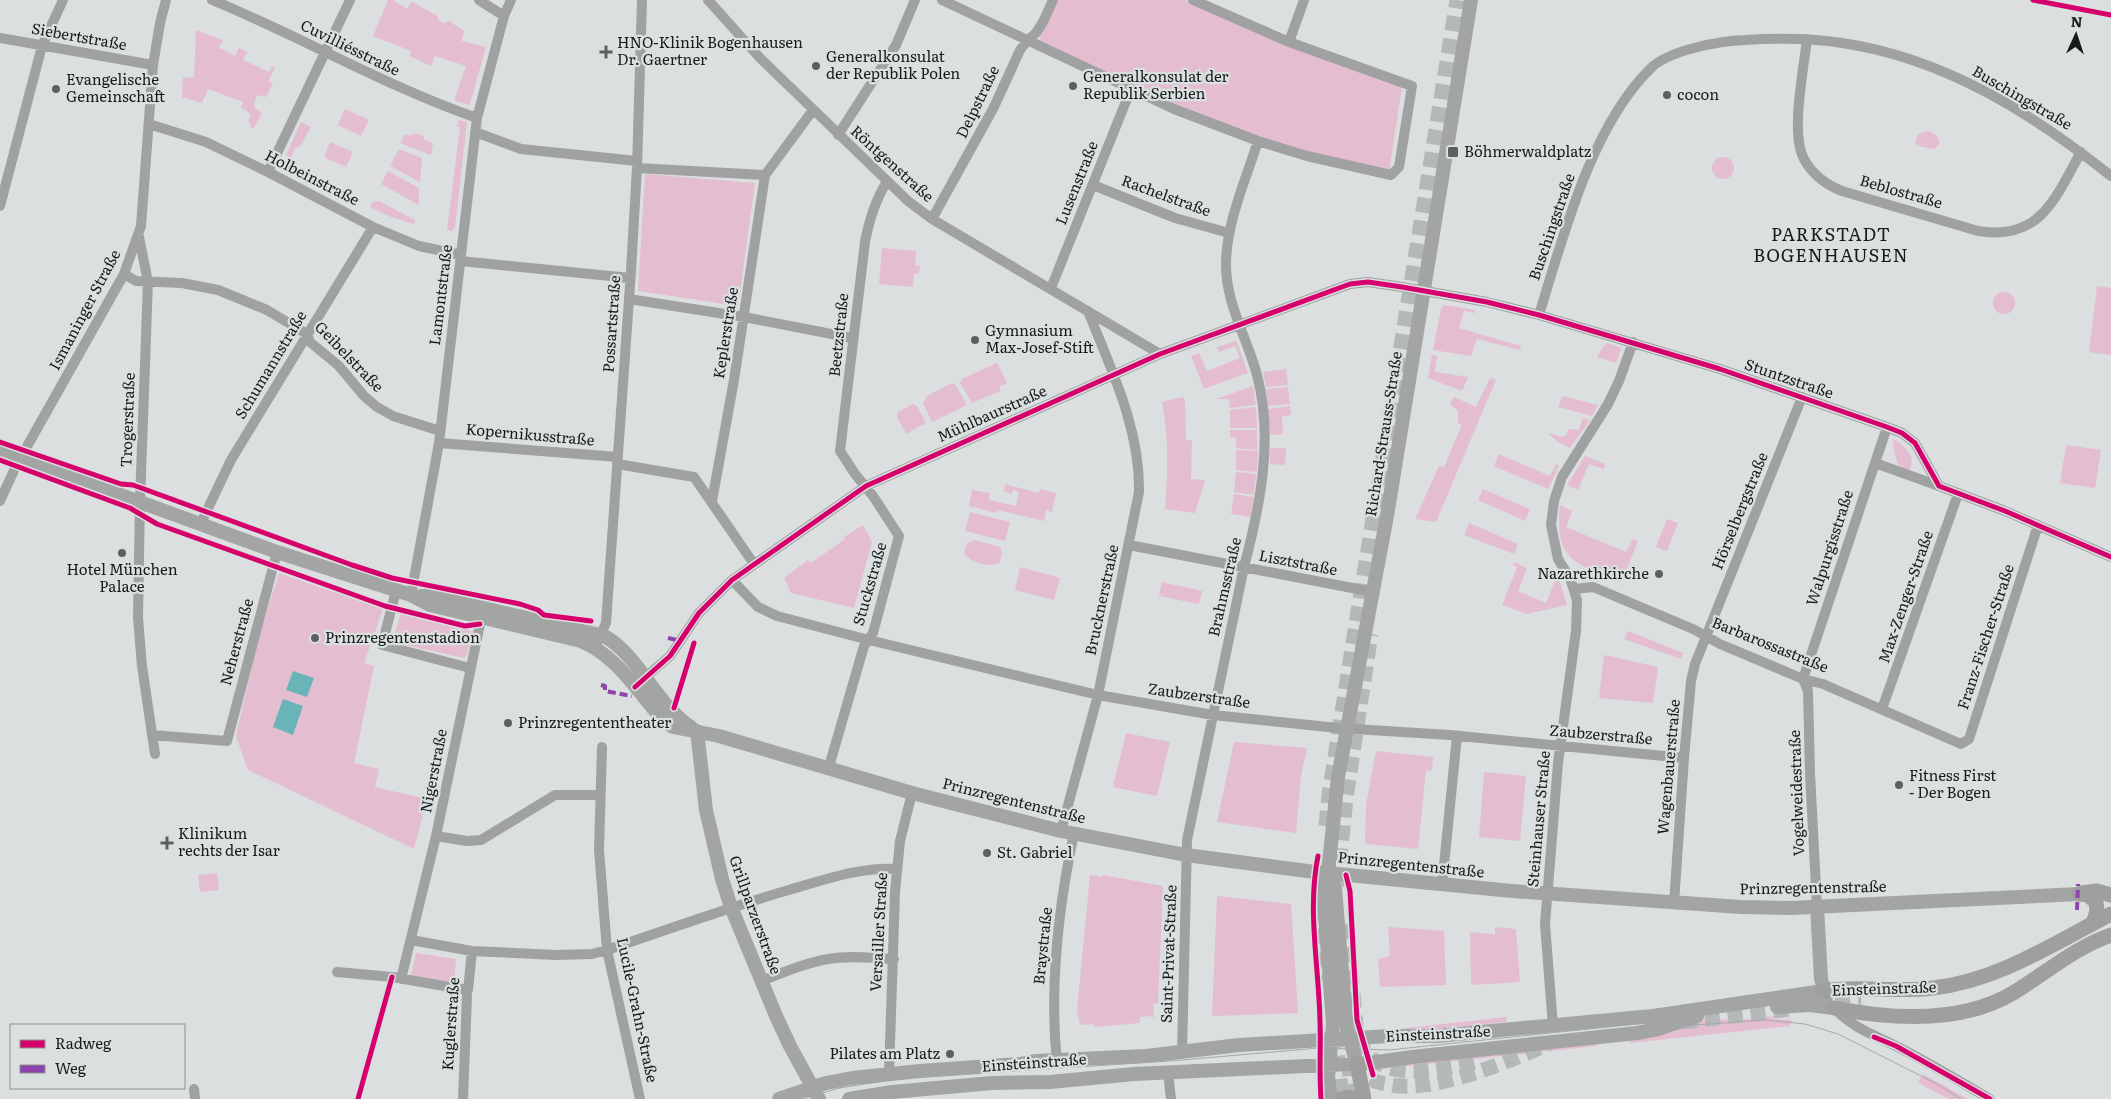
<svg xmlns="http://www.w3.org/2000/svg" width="2111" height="1099" font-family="Literata,serif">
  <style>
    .green { fill: #e4bdd1 }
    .water { fill: #69b4b6 }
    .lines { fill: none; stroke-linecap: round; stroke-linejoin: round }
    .highway-tunnel { stroke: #b4b8b8; stroke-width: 15; stroke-dasharray: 15 8; stroke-linecap: butt }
    .minor { stroke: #a0a2a2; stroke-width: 10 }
    .major { stroke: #a3a4a4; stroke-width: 14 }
    .highway { stroke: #9f9f9f; stroke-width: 15 }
    .tram { stroke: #a5a8a8; stroke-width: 1 }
    .quiet { stroke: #8e44ad; stroke-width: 4; stroke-dasharray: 8 4; stroke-linecap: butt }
    .cycleway-casing { stroke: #dae0e0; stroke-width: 8 }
    .cycleway { stroke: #d6006c; stroke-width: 5 }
    .poi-dot { fill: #5d6060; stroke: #dae0e0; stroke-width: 2 }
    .labels { text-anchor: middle; stroke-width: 4.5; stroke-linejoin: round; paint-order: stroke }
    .street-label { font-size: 15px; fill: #191b1b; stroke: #dae0e0 }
    .poi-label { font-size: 15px; fill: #191b1b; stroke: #dae0e0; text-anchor: start }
    .quarter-label { font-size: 18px; letter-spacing: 1px; fill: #191b1b; stroke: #dae0e0 }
  </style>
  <rect width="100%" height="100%" fill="#dbdfdf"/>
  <path class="green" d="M388 0H393L407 9 411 1 437 16 439 21 444 23 449 21 464 31 462 41 486 47 470 104 468 105 454 100 466 66 435 56 431 66 409 56 411 51 373 36Z
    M1056 0H1185L1288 44 1402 86 1389 173 1259 138 1176 105 1038 42Z
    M196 30 223 40 219 48 235 56 239 48 247 52 243 60 269 72 272 66 275 68 268 81 273 83 266 97 257 95 254 104 255 108 262 113 254 128 250 127 251 125 248 121 251 115 250 113 241 108 243 102 208 89 202 103 182 97 183 78 194 77Z
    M345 109 369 120 361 136 338 125Z
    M459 120 467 122 455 227 452 231 447 230 460 127 457 126Z
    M301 122 311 127 299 148 296 147 291 158 286 155Z
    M1927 131C1934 132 1938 136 1940 143L1935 149 1918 146 1915 143 1918 135Z
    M414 133 424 136V140L433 143 431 155 400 143 405 134 411 136Z
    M330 142 353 152 346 167 326 158 325 154Z
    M399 149 422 158 420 182 390 166Z
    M1712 168a11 11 0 1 1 22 0a11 11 0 1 1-22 0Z
    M292 167 349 194 345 201 290 172Z
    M388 171 419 188V205L381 184Z
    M645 174 755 183 738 306 638 291Z
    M379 201 415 220 414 224 391 217 370 207 373 202Z
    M882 248 916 251 915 265 920 266 919 274H914L913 287 879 284Z
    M2097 286 2111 288V355L2089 352Z
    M1993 303a11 11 0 1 1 22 0a11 11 0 1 1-22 0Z
    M1444 305 1475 310V313L1464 311 1459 328 1521 346 1520 350 1477 339 1471 356 1433 350 1441 309Z
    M1235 341 1237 342 1248 373 1204 389 1191 356 1199 353 1207 371 1240 358 1235 346 1219 352 1217 347Z
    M1607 343 1621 348 1616 363 1597 357 1602 348Z
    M1432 355 1437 356 1435 372 1468 377 1462 391 1428 378Z
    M997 363 1007 383 1000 386V391L972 403 960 383 962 379Z
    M1286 369 1288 385 1266 387 1263 372Z
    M1490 378 1496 380 1436 522 1415 519 1439 466 1444 467 1462 425 1458 423V411L1450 404 1454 397 1476 407Z
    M952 383 955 384 967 405 932 422 923 403 927 396Z
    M1253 386 1256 405 1230 408 1229 399H1216Z
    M1288 387 1290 404 1268 406 1266 389Z
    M1563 396 1598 405 1592 416 1558 407Z
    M1183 397 1185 401 1186 440H1192L1191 479 1205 480 1195 513 1165 509C1168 471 1169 440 1162 402Z
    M913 404 917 406 926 423 906 434 897 417 898 412Z
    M1290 406 1291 415 1282 416 1283 434 1269 435 1268 409Z
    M1256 407 1257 428H1230V410Z
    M1583 418 1590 420 1570 448 1558 442 1548 433 1563 437 1567 434 1568 429 1579 430Z
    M1230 430H1257V450L1236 448V438L1230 437Z
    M1893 439C1905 446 1917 456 1909 471 1894 468 1895 452 1893 439Z
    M2066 445 2101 450 2095 488 2060 483Z
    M1270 448H1286L1285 465 1270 464Z
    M1236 450 1258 451 1257 472 1236 470Z
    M1499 454 1550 476 1556 464 1559 466 1548 489 1494 466Z
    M1585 456 1605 464 1604 469 1589 464 1578 490 1567 485Z
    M1236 472 1256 474 1254 495 1234 492Z
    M1005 484 1039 493 1040 489 1056 493 1052 512 1046 510 1044 521 998 510 996 513 969 506 972 490 990 493 989 500 1016 506 1019 492 1013 490 1012 494 1004 491Z
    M1483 489 1530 509 1525 521 1478 500Z
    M1234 494 1254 497 1250 517 1231 514Z
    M1560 505 1572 511 1566 527 1626 552 1633 539 1638 541 1622 581C1576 564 1554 562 1560 505Z
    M970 512 1010 522 1005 541 965 531Z
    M1667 519 1678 523 1667 551 1656 547Z
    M1469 523 1518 544 1514 554 1464 535Z
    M863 525 872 542 854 608 791 593 784 578 808 560 811 563 845 539 844 537Z
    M974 540 1000 547 1002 552 1000 562C991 569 971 562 964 554L967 543Z
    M1514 562 1527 568 1518 591 1546 603 1556 579H1559L1567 605 1527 614 1502 605 1517 567 1513 565Z
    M1020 567 1060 578 1054 600 1015 590Z
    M279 573 383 609 364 663 374 666 354 763 379 769 375 787 427 799 414 849 248 770 236 736 258 640Z
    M1162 582 1202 591 1199 604 1159 596Z
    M401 613 472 631 467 655 464 658 392 642Z
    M1628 631 1683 653 1681 659 1624 639Z
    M1604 655 1658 667 1653 703 1599 698Z
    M1126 733 1170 742 1157 796 1113 787Z
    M1234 742 1307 748 1301 776 1296 833 1217 822Z
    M1376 751 1433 757 1432 771 1426 770 1418 849 1367 844 1365 842 1366 805Z
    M1484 772 1526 776 1520 841 1479 837Z
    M217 873 219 890 200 892 198 875Z
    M1090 875 1102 877 1103 875 1163 886 1158 1004 1153 1003 1154 1019 1152 1016 1140 1017V1023L1094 1027 1093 1024 1080 1025 1077 1011Z
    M1217 896 1291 904 1298 1013 1212 1016Z
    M1388 927 1444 931 1446 985 1380 987 1378 959 1390 956Z
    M1495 927 1516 929 1520 982 1471 985 1470 932 1495 934Z
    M416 953 456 959 454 982 411 975Z
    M1774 1016V1019L1792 1020 1789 1026 1630 1043 1629 1041 1674 1032 1691 1023 1710 1019 1740 1020Z
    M1507 1017 1506 1022 1405 1032V1028Z
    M1596 1043 1597 1046 1380 1069 1379 1066Z
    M1923 1074 1968 1099H1949L1918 1083Z"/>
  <path class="water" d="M293 671 314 678 307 697 286 690Z
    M283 699 303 706 293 735 273 727Z"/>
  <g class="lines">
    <path class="highway-tunnel" d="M1326 826 1329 795 1356 624 1457 0
      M1337 886 1346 798 1371 634
      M1320 906 1319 928 1323 981
      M1342 925 1349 953 1357 1036C1374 1087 1440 1070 1480 1061
      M1812 1000 1861 997
      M1682 1022 1791 1009
      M1335 1033 1342 1099
      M1348 1061 1353 1099
      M1351 1067C1361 1075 1373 1082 1385 1084 1432 1095 1506 1062 1549 1044"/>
    <path class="minor" d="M212 0C302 37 385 86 477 118
      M479 0 504 16
      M708 0 759 57 908 201 932 219 1160 354
      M942 0 1174 109 1258 141 1307 156 1391 175 1399 167 1412 86 1289 42 1193 0
      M0 38 153 65
      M1807 39C1804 68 1790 134 1804 159 1812 174 1827 185 1842 191L1978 231C2041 241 2055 198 2081 152
      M1289 42 1304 0
      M149 124 206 142 268 172 373 227 419 246 461 255
      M475 132 521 149 637 161
      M838 135 896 45 915 0
      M637 168 765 175
      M268 172 350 0
      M1093 185 1175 218 1229 233
      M0 206 42 46 63 0
      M932 219 994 107 1020 50 1028 40 1036 33 1043 22 1053 0
      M139 237 148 282 140 501 138 618 142 666 155 754
      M461 261 630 278
      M124 274 136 281 182 283 218 290 267 310 307 334 310 342 339 366 364 396 377 407 393 416 440 431
      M1051 288 1131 89
      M629 299 744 317 852 338
      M1539 315C1563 237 1591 127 1650 69 1668 50 1720 41 1745 40 1777 38 1810 38 1842 43 1944 58 2032 113 2111 176
      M439 443 618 457
      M1875 463 1939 486
      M617 464 694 477 754 564
      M0 501 16 466 124 274 141 226 153 65 160 23 166 0
      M712 501 734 380 765 175 813 110
      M201 523 231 460 373 227
      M1129 545 1373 592
      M732 580 758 607 777 616 869 640 1098 695 1213 715 1338 728 1450 735 1684 758
      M1574 589 1593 587 1693 629 1720 644 1803 679 1823 684 1961 744 1969 739 2038 525
      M396 591 382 645 470 668
      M411 595 439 443 477 118 504 16 511 0
      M598 641 606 623 631 271 637 168 642 0
      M641 681 670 656 699 613 732 580 866 486 1160 354 1350 284 1368 282 1402 287 1487 302 1539 315 1720 369 1887 427 1902 433 1915 443 1939 486 2005 511 2111 557
      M1882 709 1958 494
      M152 735 227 741 277 552
      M602 747 599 850 607 950 640 1099
      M828 770 864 646 873 633 899 536 873 496 855 474 840 451 865 242C869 221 875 201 886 183
      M1061 831 1098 695 1139 492C1140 427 1111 370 1088 311
      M436 836 467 841 481 840 555 795H600
      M1442 885 1457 736
      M1674 903 1684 758 1691 681 1695 664 1802 397
      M1817 907 1810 773 1808 691 1803 679 1887 427
      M411 940 472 951 556 955 592 954 607 950C669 929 730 907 792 889 827 879 861 867 897 869
      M337 972 392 977 468 990 472 951
      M401 979 436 836 480 624 486 612
      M762 981C783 972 805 963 828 959 849 955 872 958 894 959
      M1834 1008C1851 1027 1874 1035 1896 1046 1928 1062 1959 1081 1990 1099
      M1553 1026 1545 924 1558 763 1576 631 1577 600 1570 578 1558 559 1551 525 1554 501 1562 477 1608 404 1619 381 1633 342
      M1182 1053 1187 840 1244 567C1260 506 1274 438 1257 375 1247 337 1225 303 1226 262 1227 221 1246 179 1258 141
      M1057 1062C1049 985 1058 909 1074 833
      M1168 1073 1171 1099
      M889 1074 895 892 900 841 912 793
      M194 1089 195 1099
      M463 1099 467 995"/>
    <path class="major" d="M0 451 277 552 411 595 430 605 581 641C617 656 638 692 663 720L673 727 719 736 912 793 1061 831 1186 855 1307 871 1512 891 1741 907 1791 908 2079 894
      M421 596H431L604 636C639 655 656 705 692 728
      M697 731 706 810 722 879 731 907 776 1016 790 1046 819 1099
      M1328 873 1335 889 1347 1030 1357 1064
      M1817 907 1821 979 1826 997
      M1777 1007 1809 1005 1834 1008
      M779 1099 826 1083 852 1078 920 1071 1020 1064 1035 1061 1146 1056 1239 1045 1389 1036H1437L1653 1016 1823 991
      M849 1099 892 1092 992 1083 1050 1082 1134 1074 1370 1063 1412 1057 1637 1033 1658 1029 1697 1016
      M1331 1099 1328 1078 1333 1024 1323 887 1328 873 1338 777 1387 516 1471 0"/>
    <path class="highway" d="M2081 893 2097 891 2111 895
      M2079 894 2088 895 2096 902 2097 911 2093 923
      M1823 991C1860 985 1896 993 1933 988 1998 981 2054 943 2111 914
      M1834 1008C1890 1019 1961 1024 2013 993 2046 973 2074 948 2111 935
      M1357 1064 1364 1099
      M1341 1099 1348 1097 1355 1099"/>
    <path class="tram" d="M0 506 18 466 126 275 134 256 143 226 155 65 162 24 168 0
      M803 1099 839 1088 905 1078 1170 1061 1319 1048 1389 1050 1645 1023 1694 1025 1766 1020 1805 1024 1838 1034 1935 1083 1961 1099"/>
    <path class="quiet" d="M668 638 682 641
      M601 685 605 686V691L632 696
      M2077 910 2078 884"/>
    <g class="cycleway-casing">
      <path id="cycleway" d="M2033 0 2111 15
        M0 442 121 484 133 485 352 565 392 578 520 604 538 610 544 615 591 621
        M0 460 130 508 157 524 385 606 465 626 480 624
        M635 687 670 656 699 613 732 580 866 486 1160 354 1350 284 1368 282 1402 287 1487 302 1539 315 1720 369 1887 427 1902 433 1915 443 1939 486 2005 511 2111 557
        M674 708 694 643
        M1318 856C1307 910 1319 967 1320 1022 1321 1048 1319 1073 1321 1099
        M1346 875 1350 891 1357 1020 1373 1075
        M1874 1037 1896 1046 1990 1099
        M358 1099 392 977"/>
    </g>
    <use href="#cycleway" class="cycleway"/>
  </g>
  <g class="poi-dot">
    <path d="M603.5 44.5h5v5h5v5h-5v5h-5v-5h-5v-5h5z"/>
    <circle cx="816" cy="66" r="5"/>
    <circle cx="1073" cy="86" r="5"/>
    <circle cx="56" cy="89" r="5"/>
    <circle cx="1667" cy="95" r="5"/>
    <rect x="1447" y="146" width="12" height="12" rx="2.5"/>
    <circle cx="975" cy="340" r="5"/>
    <circle cx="122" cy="553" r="5"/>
    <circle cx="1659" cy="574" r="5"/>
    <circle cx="315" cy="638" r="5"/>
    <circle cx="508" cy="723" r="5"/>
    <circle cx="1899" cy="785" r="5"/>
    <path d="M164.5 835.5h5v5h5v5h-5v5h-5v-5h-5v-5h5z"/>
    <circle cx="987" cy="853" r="5"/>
    <circle cx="950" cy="1054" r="5"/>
  </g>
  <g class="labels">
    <g class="street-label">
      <text transform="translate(79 37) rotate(10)" y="5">Siebertstraße</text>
      <text transform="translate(350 48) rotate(26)" y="5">Cuvilliésstraße</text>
      <text transform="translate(2022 98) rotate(30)" y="5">Buschingstraße</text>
      <text transform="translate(978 102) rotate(-64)" y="5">Delpstraße</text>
      <text transform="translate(892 164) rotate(42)" y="5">Röntgenstraße</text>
      <text transform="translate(312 178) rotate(27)" y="5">Holbeinstraße</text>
      <text transform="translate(1077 183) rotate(-68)" y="5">Lusenstraße</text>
      <text transform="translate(1901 192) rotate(16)" y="5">Beblostraße</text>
      <text transform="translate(1166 196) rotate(20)" y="5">Rachelstraße</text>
      <text transform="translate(1552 227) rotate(-71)" y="5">Buschingstraße</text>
      <text transform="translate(441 295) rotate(-83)" y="5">Lamontstraße</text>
      <text transform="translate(85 310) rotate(-62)" y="5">Ismaninger Straße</text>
      <text transform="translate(612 324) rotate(-86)" y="5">Possartstraße</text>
      <text transform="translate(726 333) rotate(-81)" y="5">Keplerstraße</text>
      <text transform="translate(839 335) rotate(-84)" y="5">Beetzstraße</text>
      <text transform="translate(349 357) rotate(46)" y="5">Geibelstraße</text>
      <text transform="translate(271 365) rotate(-59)" y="5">Schumannstraße</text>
      <text transform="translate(1789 379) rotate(19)" y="5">Stuntzstraße</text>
      <text transform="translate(992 414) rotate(-24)" y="5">Mühlbaurstraße</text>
      <text transform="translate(128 420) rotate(-88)" y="5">Trogerstraße</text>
      <text transform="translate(1384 434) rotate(-81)" y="5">Richard-Strauss-Straße</text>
      <text transform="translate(530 435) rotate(5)" y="5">Kopernikusstraße</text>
      <text transform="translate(1740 511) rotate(-68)" y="5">Hörselbergstraße</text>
      <text transform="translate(1830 548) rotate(-72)" y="5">Walpurgisstraße</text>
      <text transform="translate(1298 563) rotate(11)" y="5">Lisztstraße</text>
      <text transform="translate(870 584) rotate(-74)" y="5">Stuckstraße</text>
      <text transform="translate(1225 587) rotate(-77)" y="5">Brahmsstraße</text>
      <text transform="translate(1906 597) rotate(-71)" y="5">Max-Zenger-Straße</text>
      <text transform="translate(1102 600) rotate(-78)" y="5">Brucknerstraße</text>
      <text transform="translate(1986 637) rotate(-72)" y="5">Franz-Fischer-Straße</text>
      <text transform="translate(237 642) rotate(-75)" y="5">Neherstraße</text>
      <text transform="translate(1770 645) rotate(22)" y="5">Barbarossastraße</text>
      <text transform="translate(1199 696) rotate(8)" y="5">Zaubzerstraße</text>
      <text transform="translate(1601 735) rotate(5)" y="5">Zaubzerstraße</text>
      <text transform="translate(1669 767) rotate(-85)" y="5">Wagenbauerstraße</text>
      <text transform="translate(434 771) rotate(-79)" y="5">Nigerstraße</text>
      <text transform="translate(1797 793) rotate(-92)" y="5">Vogelweidestraße</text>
      <text transform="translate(1014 801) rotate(14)" y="5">Prinzregentenstraße</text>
      <text transform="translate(1539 819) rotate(-85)" y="5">Steinhauser Straße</text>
      <text transform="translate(1411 865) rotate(6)" y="5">Prinzregentenstraße</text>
      <text transform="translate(1813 888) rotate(-1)" y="5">Prinzregentenstraße</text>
      <text transform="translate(755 915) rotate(70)" y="5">Grillparzerstraße</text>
      <text transform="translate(879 932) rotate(-87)" y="5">Versailler Straße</text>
      <text transform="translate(1043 946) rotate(-84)" y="5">Braystraße</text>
      <text transform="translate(1169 954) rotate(-88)" y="5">Saint-Privat-Straße</text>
      <text transform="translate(1884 989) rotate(-2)" y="5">Einsteinstraße</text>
      <text transform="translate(637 1010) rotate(78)" y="5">Lucile-Grahn-Straße</text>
      <text transform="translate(451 1024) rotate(-86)" y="5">Kuglerstraße</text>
      <text transform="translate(1438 1034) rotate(-3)" y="5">Einsteinstraße</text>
      <text transform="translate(1034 1063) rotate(-4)" y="5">Einsteinstraße</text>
    </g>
    <g class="poi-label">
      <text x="617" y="48">HNO-Klinik Bogenhausen<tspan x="617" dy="17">Dr. Gaertner</tspan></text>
      <text x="826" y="62">Generalkonsulat<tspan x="826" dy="17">der Republik Polen</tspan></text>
      <text x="1083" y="82">Generalkonsulat der<tspan x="1083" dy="17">Republik Serbien</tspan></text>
      <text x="66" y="85">Evangelische<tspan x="66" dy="17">Gemeinschaft</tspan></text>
      <text x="1677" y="100">cocon</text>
      <text x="1464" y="157">Böhmerwaldplatz</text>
      <text x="985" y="336">Gymnasium<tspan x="985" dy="17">Max-Josef-Stift</tspan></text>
      <text x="122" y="575" text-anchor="middle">Hotel München<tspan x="122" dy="17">Palace</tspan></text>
      <text x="1649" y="579" text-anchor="end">Nazarethkirche</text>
      <text x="325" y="643">Prinzregentenstadion</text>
      <text x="518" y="728">Prinzregententheater</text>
      <text x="1909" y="781">Fitness First<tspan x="1909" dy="17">- Der Bogen</tspan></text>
      <text x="178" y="839">Klinikum<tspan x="178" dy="17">rechts der Isar</tspan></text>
      <text x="997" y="858">St. Gabriel</text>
      <text x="940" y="1059" text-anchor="end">Pilates am Platz</text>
    </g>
    <g class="quarter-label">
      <text x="1831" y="241">PARKSTADT<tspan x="1831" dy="21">BOGENHAUSEN</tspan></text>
    </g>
  </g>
  <rect x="10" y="1024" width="175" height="65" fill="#dae0e0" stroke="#8d9191"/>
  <rect x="20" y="1040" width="25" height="8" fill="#d6006c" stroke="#8d9191"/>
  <text x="55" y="1049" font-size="15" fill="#191b1b">Radweg</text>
  <rect x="20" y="1065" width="25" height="8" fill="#8e44ad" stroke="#8d9191"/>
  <text x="55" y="1074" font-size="15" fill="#191b1b">Weg</text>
  <g transform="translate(2076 35) rotate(3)" stroke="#dae0e0" stroke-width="4" paint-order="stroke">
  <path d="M0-4L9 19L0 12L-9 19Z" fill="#191b1b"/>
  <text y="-8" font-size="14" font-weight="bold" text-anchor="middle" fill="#191b1b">N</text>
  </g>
</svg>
